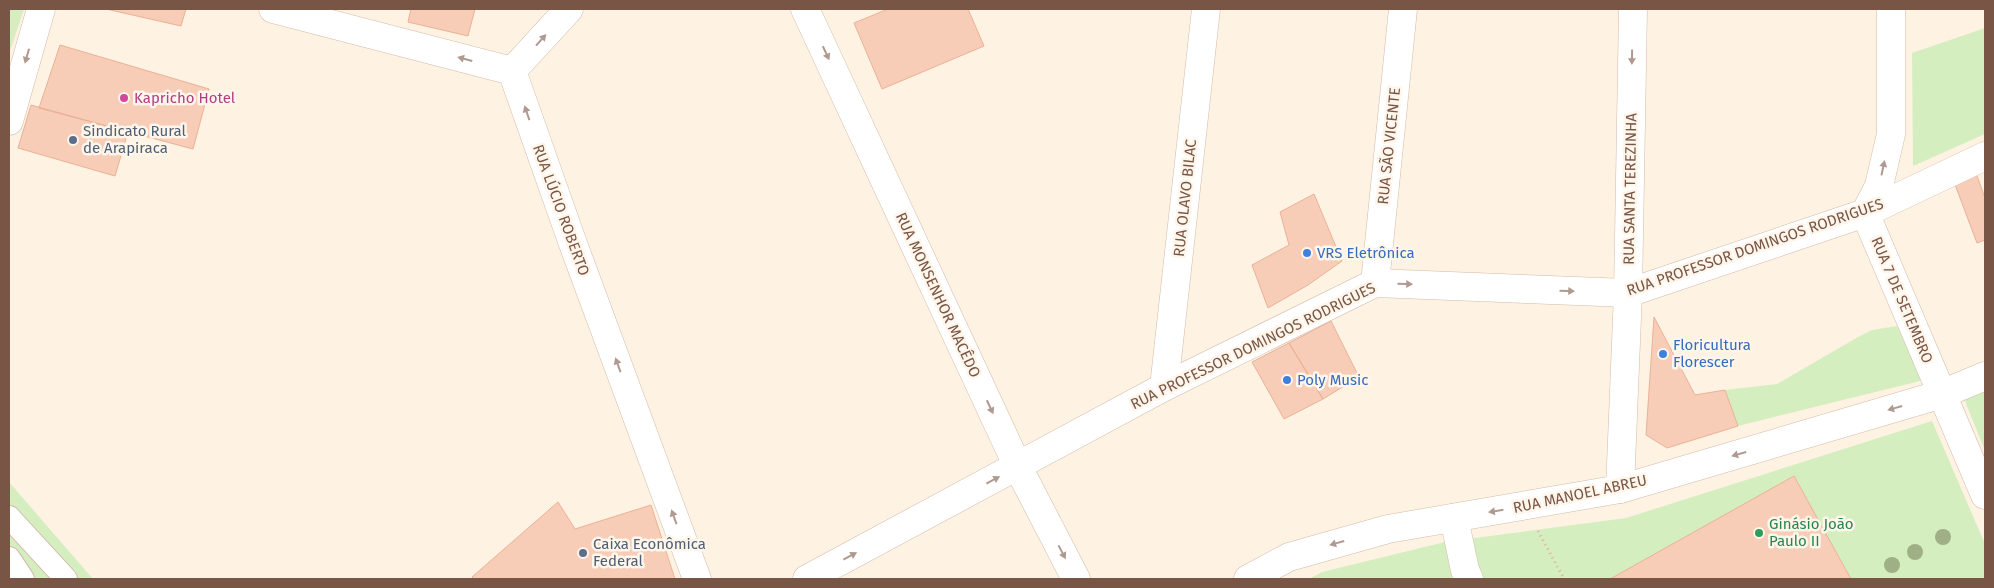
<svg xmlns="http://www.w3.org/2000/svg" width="1994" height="588" font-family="'Fira Sans',sans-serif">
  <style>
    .green { fill: #d5eebf }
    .building { fill: #f7cdb7; stroke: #ebb196 }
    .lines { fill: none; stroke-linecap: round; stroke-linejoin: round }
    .pedestrian-casing { stroke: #d3baaa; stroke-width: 24 }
    .minor-casing { stroke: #d3baaa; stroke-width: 29 }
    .tertiary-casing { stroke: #d3baaa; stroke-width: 29 }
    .path { stroke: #dcb09a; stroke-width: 3; stroke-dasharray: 1 4; stroke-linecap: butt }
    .pedestrian { stroke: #fff; stroke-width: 22 }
    .minor { stroke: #fff; stroke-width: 28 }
    .tertiary { stroke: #fff; stroke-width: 28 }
    .tree { fill: #9fb086 }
    .oneway { fill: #af9990 }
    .hotel-dot { fill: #d1479c; stroke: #fff6eb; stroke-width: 2 }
    .service-dot { fill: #5c6f8a; stroke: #fff6eb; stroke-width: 2 }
    .shop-dot { fill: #3f7fe0; stroke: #fff6eb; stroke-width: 2 }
    .leisure-dot { fill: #2e9e5b; stroke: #fff6eb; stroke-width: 2 }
    .labels { text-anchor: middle; stroke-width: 5; stroke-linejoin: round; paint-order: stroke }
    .hotel-label { font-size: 15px; fill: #b23c85; stroke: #fff6eb; text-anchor: start }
    .service-label { font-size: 15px; fill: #4e5e75; stroke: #fff6eb; text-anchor: start }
    .street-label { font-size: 15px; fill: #795546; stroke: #fff6eb }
    .shop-label { font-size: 15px; fill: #366cbe; stroke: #fff6eb; text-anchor: start }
    .leisure-label { font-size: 15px; fill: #27864d; stroke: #fff6eb; text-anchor: start }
  </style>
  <rect width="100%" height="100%" fill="#fef2e2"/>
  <path class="green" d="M9 9H24L9 54Z
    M1985 28V134L1913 166 1912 53Z
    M1897 326 1924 380 1738 426 1725 390 1777 384 1858 337 1872 330Z
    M1985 381V451L1961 391Z
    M1932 421 1985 544V579H1309L1322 572 1445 542 1626 518Z
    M9 482 93 579H12L9 576Z"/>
  <path class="building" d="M106 9H186L181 26Z
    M411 9H475L468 36 408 22Z
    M888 9H968L984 46 882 89 854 23Z
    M60 45 209 89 193 149 39 108Z
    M31 105 128 132 115 176 18 148Z
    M1976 173 1985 198V240L1977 243 1954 182Z
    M1314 194 1342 261 1308 285 1268 308 1252 265 1289 245 1280 212Z
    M1654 317 1695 395 1725 390 1738 426 1667 448 1646 435Z
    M1331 321 1359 377 1323 399 1289 343Z
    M1289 343 1323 399 1284 419 1252 362Z
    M1794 476 1851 579H1610Z
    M558 502 575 529 651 505 675 579H474L472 577Z"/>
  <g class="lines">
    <g class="pedestrian-casing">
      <path id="pedestrian" d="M9 517 66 579
        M9 558 23 579"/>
    </g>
    <g class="minor-casing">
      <path id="minor" d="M273 9 512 71
        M805 9 1018 467 1076 579
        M512 71 572 241 697 579
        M512 71 569 9
        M1985 156 1865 213 1985 495
        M1375 283 1403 9
        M1164 387 1206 9
        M1620 489 1628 293 1633 9
        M1454 518 1465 570 1469 579"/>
    </g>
    <g class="tertiary-casing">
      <path id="tertiary" d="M9 121 41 9
        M807 579 1164 387 1375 283 1628 293 1865 213 1879 186 1891 134V9
        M1248 579 1289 557 1388 529 1620 489 1942 394 1985 376"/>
    </g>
    <path class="path" d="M1538 531 1564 579"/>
    <use href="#pedestrian" class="pedestrian"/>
    <use href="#minor" class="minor"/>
    <use href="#tertiary" class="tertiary"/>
  </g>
  <g class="tree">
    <circle cx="1943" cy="537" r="8"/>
    <circle cx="1915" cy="552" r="8"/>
    <circle cx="1892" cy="565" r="8"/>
  </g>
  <defs><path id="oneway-solid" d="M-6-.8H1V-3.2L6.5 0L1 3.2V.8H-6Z" transform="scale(1.25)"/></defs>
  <g class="oneway">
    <use href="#oneway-solid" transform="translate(541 40) rotate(-48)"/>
    <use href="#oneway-solid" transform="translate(826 53) rotate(65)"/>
    <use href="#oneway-solid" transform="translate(27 56) rotate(106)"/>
    <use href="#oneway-solid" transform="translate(1632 57) rotate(91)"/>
    <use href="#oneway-solid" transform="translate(465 59) rotate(-165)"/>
    <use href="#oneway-solid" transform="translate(527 113) rotate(-109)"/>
    <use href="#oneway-solid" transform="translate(1883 168) rotate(-78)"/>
    <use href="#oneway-solid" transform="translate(1405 284) rotate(2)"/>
    <use href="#oneway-solid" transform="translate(1567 291) rotate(2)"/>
    <use href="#oneway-solid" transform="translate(618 365) rotate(-110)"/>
    <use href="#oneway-solid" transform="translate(990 407) rotate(65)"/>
    <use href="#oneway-solid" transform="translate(1895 408) rotate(164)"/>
    <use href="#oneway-solid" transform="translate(1739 454) rotate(164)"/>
    <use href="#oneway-solid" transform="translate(993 480) rotate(-28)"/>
    <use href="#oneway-solid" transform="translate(1496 511) rotate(171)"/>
    <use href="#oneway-solid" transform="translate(674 517) rotate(-110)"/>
    <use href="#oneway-solid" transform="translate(1337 543) rotate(164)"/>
    <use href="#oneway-solid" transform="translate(1062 552) rotate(62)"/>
    <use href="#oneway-solid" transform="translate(850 556) rotate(-28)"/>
  </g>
  <circle class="hotel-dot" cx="124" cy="98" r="5"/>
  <g class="service-dot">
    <circle cx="73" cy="140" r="5"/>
    <circle cx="583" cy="553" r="5"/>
  </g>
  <g class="shop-dot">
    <circle cx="1307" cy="253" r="5"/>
    <circle cx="1663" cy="354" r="5"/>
    <circle cx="1287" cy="380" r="5"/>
  </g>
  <circle class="leisure-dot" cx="1759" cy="533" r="5"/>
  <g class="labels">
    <g class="hotel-label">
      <text x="134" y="103">Kapricho Hotel</text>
    </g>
    <g class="service-label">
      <text x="83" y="136">Sindicato Rural<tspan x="83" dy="17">de Arapiraca</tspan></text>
      <text x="593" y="549">Caixa Econômica<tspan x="593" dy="17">Federal</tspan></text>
    </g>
    <g class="street-label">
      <text transform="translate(1389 146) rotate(-84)" y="5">RUA SÃO VICENTE</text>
      <text transform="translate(1630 189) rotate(-89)" y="5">RUA SANTA TEREZINHA</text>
      <text transform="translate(1185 198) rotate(-84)" y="5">RUA OLAVO BILAC</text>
      <text transform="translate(561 210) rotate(70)" y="5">RUA LÚCIO ROBERTO</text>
      <text transform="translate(1755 247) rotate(-19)" y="5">RUA PROFESSOR DOMINGOS RODRIGUES</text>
      <text transform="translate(938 295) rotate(65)" y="5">RUA MONSENHOR MACÊDO</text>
      <text transform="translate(1902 300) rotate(67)" y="5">RUA 7 DE SETEMBRO</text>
      <text transform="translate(1253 346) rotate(-26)" y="5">RUA PROFESSOR DOMINGOS RODRIGUES</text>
      <text transform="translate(1580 494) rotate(-12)" y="5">RUA MANOEL ABREU</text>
    </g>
    <g class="shop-label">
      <text x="1317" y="258">VRS Eletrônica</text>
      <text x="1673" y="350">Floricultura<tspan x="1673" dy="17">Florescer</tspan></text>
      <text x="1297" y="385">Poly Music</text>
    </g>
    <g class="leisure-label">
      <text x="1769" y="529">Ginásio João<tspan x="1769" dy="17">Paulo II</tspan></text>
    </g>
  </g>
  <rect width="1994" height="588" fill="none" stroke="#795546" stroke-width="20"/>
</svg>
